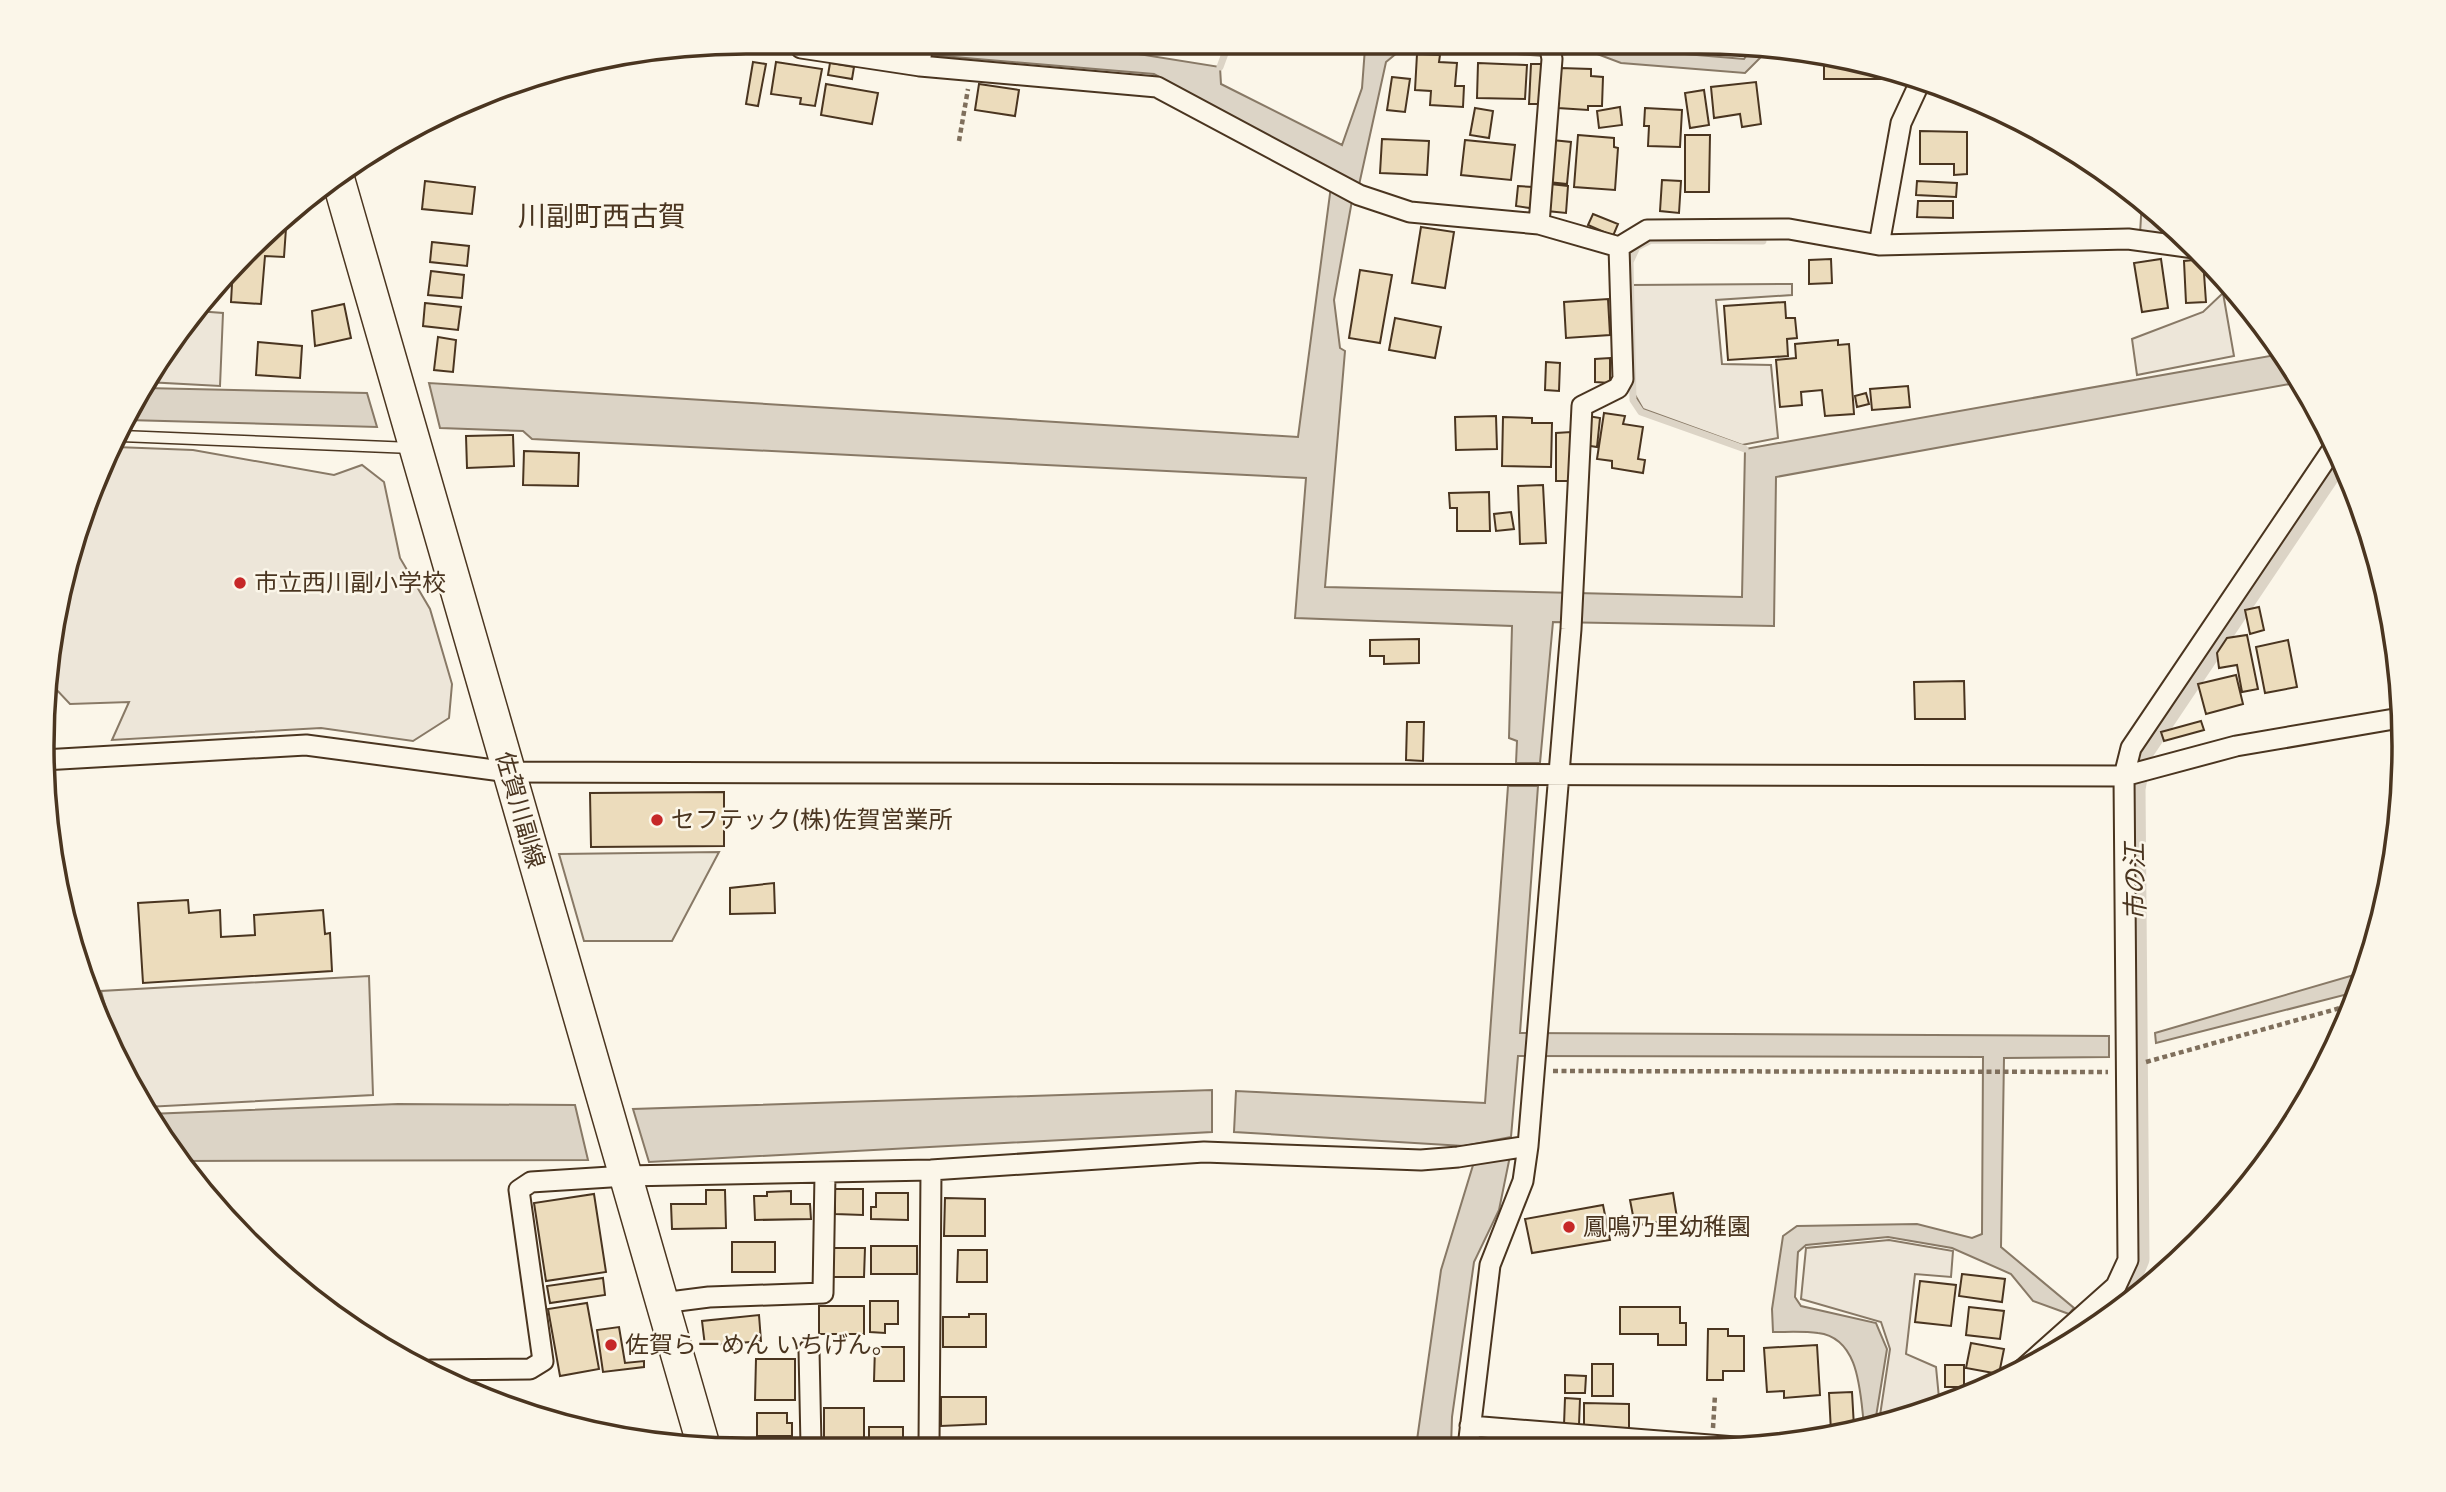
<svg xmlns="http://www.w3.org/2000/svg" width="2446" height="1492" font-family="Inter,'Noto Sans JP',sans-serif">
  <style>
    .green { fill: #ede6d9; stroke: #887966; stroke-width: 2 }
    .parking { fill: #ede7d9; stroke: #887966; stroke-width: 2 }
    .water { fill: #dcd4c6; stroke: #887966; stroke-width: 2 }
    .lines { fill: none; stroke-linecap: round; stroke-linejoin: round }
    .stream { stroke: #dcd4c6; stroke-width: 7 }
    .canal { stroke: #dcd4c6; stroke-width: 23 }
    .building { fill: #ecdcbc; stroke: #4a3520; stroke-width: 2 }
    .service-casing { stroke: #4a3520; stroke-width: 13 }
    .minor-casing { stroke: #4a3520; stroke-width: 23 }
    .primary-casing { stroke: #4a3520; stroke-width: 35 }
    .path { stroke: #7f6f5c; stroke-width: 4.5; stroke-dasharray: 5 3.5; stroke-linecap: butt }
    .service { stroke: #fbf6e9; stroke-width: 10 }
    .minor { stroke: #fbf6e9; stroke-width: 19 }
    .primary { stroke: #fbf6e9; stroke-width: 32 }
    .poi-dot { fill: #c62828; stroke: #fbf6e9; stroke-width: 2.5 }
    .labels { text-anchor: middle; stroke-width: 5; stroke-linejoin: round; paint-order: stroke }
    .poi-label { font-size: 24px; fill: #4a3520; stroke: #fbf6e9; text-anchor: start }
    .street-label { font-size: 24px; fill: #4a3520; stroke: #fbf6e9 }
    .water-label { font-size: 26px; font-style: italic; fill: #4a3520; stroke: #fbf6e9 }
    .quarter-label { font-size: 28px; fill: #4a3520; stroke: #fbf6e9 }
    .rim { fill: none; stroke: #4a3520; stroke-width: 3.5 }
  </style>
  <rect width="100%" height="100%" fill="#fbf6e9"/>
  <path class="green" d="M2142 200 2184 239 2140 234Z
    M1792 284V295L1716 300 1722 364 1771 365 1778 438 1742 445 1643 409 1631 388 1629 285Z
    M2223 293 2234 356 2137 375 2132 339 2203 312Z
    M197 311 223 313 220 386 147 382 161 355Z
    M116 447 193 450 334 475 362 465 384 482 400 558 430 609 452 684 449 718 413 741 321 728 112 740 129 702 70 704 55 688 46 689 48 654 79 520Z
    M369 976 373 1095 146 1107 116 1046 101 991Z
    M1889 1240 1953 1251 1951 1277 1915 1274 1906 1354 1936 1367 1939 1398 1954 1400 1926 1413 1879 1422 1890 1349 1881 1322 1801 1299 1806 1248Z"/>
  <path class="parking" d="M719 852 672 941H584L559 854Z"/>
  <path class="water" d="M931 48H1101L1220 67 1221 84 1342 145 1362 88 1365 48H1403L1386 62 1359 185 1355 184 1334 300 1340 348 1345 351 1325 587 1742 597 1745 449 2281 354 2301 382 1776 477 1774 626 1553 622 1540 763H1516L1517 741 1509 738 1512 626 1295 618 1306 478 532 439 523 431 440 428 429 383 1298 437 1333 171 1154 74 931 55Z
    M1440 48H1642L1649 51 1744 59 1752 48H1770L1745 73 1621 63 1592 52 1543 56Z
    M145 388 367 393 377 427 128 420Z
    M1508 786H1538L1520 1033 2109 1036V1057L2004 1058 2001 1247 2074 1308 2069 1314 2033 1301 2011 1274 1952 1248 1888 1237 1806 1245 1798 1252 1795 1297 1801 1306 1876 1323 1887 1349 1875 1423 1864 1425C1860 1393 1860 1338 1818 1333 1804 1331 1788 1332 1773 1332L1772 1309 1783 1236 1797 1226 1917 1224 1972 1238 1982 1234 1983 1057 1518 1056 1511 1137 1464 1146 1234 1132 1236 1091 1485 1103Z
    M2364 972 2356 992 2156 1043 2155 1033Z
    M1212 1090V1132L649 1162 633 1109Z
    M398 1104 575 1105 588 1160 181 1161 161 1137 149 1114Z
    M1510 1156 1499 1210 1474 1262 1452 1417 1451 1447H1416L1441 1270 1474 1162Z"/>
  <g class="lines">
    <path class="stream" d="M877 48 891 50
      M1220 67 1227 48
      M1745 449 1641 412 1633 400 1630 262 1637 247 1651 240 1763 241"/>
    <path class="canal" d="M2072 1342 2123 1295 2138 1259 2134 789 2140 755 2339 459"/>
  </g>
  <path class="building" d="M1712 48H1745L1744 55Z
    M1417 54 1440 55 1439 62 1457 63 1455 86H1464L1463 107 1430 105 1431 91 1415 90Z
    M1824 57 1889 74V79H1824Z
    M753 62 766 64 758 106 746 104Z
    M776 62 822 69 815 106 800 104 801 98 771 94Z
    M830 63 854 67 852 79 828 75Z
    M1478 63 1527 65 1525 99 1477 98Z
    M1531 64H1542L1541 104H1529Z
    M1560 68 1591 69V76L1603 77 1602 106H1588V110L1558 108Z
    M1392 77 1410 79 1405 112 1387 110Z
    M1756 82 1761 124 1742 127 1740 114 1714 118 1711 87Z
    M826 84 878 93 872 124 821 115Z
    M979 84 1019 90 1015 116 975 110Z
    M1704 90 1709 125 1690 128 1685 93Z
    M1620 107 1622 125 1599 128 1597 111Z
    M1475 108 1493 111 1489 138 1470 135Z
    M1645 108 1682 110 1680 147 1648 146 1649 126H1644Z
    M1920 131 1967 132V174L1954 175V164H1920Z
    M1578 135 1614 138V147L1618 148 1615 190 1574 187Z
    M1685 135H1710L1709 192H1685Z
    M1382 139 1429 141 1427 175 1380 173Z
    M1465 140 1515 145 1511 180 1461 175Z
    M1552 140 1571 142 1567 184 1548 182Z
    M1662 180 1681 181 1679 213 1660 211Z
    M425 181 475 187 472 214 422 209Z
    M1917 181 1957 183 1956 197 1916 195Z
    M1550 184 1568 186 1566 213 1547 211Z
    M1518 186 1533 187 1530 208 1516 206Z
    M1918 201H1953V218L1917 217Z
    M287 214 284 257 265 256 261 304 231 302 233 266 248 248Z
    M1593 214 1618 224 1613 236 1588 225Z
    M1421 227 1454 232 1445 288 1412 283Z
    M432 242 469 246 467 266 430 262Z
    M1831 259 1832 283 1809 284V260Z
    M2161 259 2168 308 2142 312 2134 263Z
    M2203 259 2206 302 2186 303 2184 261Z
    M1360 270 1392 275 1380 343 1349 338Z
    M431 271 464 275 462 298 428 295Z
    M1608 299 1610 335 1566 338 1564 302Z
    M1785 302 1786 318H1795L1797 338 1787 339 1788 356 1728 360 1724 306Z
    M425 303 461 307 458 330 423 326Z
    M344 304 351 338 315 346 312 311Z
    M1395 318 1441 327 1435 358 1389 350Z
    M438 337 456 340 453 372 434 370Z
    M1838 340V345L1849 344 1854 414 1825 416 1822 390 1801 392 1802 405 1780 407 1776 360 1796 358 1795 344Z
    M258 342 302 346 300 378 256 375Z
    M1610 358V383L1595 382V359Z
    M1546 362 1560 363 1559 391 1545 390Z
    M1908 386 1910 407 1872 410 1870 389Z
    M1866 393 1869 404 1857 407 1855 396Z
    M1604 413 1625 416 1623 424 1643 427 1638 459 1645 460 1643 473 1612 468V461L1597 459Z
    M1496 416 1497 449 1456 450 1455 417Z
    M1588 416 1600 418 1597 447 1584 445Z
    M1503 417 1532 418V423H1552L1551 467 1502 466Z
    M1571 432V481H1556V433Z
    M513 435 514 466 467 468 466 436Z
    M524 451 579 453 578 486 523 485Z
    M1543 485 1546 543 1520 544 1518 486Z
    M1489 492 1490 531H1457V508H1450L1449 493Z
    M1511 512 1514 529 1496 531 1494 514Z
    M2259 607 2264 630 2250 634 2245 610Z
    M2247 635 2258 689 2242 692 2237 665 2219 668 2217 653 2227 638Z
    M1419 639V663L1384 664V656H1370V640Z
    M2288 640 2297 687 2265 693 2256 647Z
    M2236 675 2243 704 2206 714 2198 684Z
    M1964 681 1965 719H1915L1914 682Z
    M2201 721 2204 730 2164 741 2161 732Z
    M1407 722H1424L1423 761 1406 760Z
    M724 792V846L591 847 590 793Z
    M774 883 775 913 730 914V888Z
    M188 900 189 913 220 910 221 937 255 935 254 915 323 910 325 934 330 933 332 971 143 983 138 903Z
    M835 1189H863V1215L835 1214Z
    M706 1190H725L726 1228 672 1229 671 1204H706Z
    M791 1191V1204H810L811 1219 755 1220 754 1196H767V1192Z
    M876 1193H908V1220L871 1219V1207H876Z
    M1673 1193 1677 1218 1635 1226 1630 1200Z
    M594 1194 606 1272 546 1281 534 1203Z
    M945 1198 985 1199V1236H944Z
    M1603 1205 1610 1240 1532 1253 1525 1219Z
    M732 1242H775V1272H732Z
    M871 1246H917V1274H871Z
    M833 1248H865L864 1277H833Z
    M958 1250H987V1282H957Z
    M1962 1274 2005 1279 2002 1302 1959 1296Z
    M603 1278 605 1295 550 1303 547 1286Z
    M1920 1281 1956 1285 1951 1326 1915 1322Z
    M870 1301H898V1324H885V1333L870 1332Z
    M587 1303 599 1369 560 1376 548 1309Z
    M819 1306H864V1334H819Z
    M1620 1307H1680V1323H1686V1345H1658V1334H1620Z
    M1969 1307 2004 1311 2000 1339 1966 1335Z
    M969 1314H986V1347H943V1317H969Z
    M759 1315 761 1341 705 1346 702 1321Z
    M619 1327 625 1363 644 1361V1367L603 1372 597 1330Z
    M1708 1329H1728V1336H1744V1371H1723V1380H1707Z
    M1971 1343 2004 1349 1999 1374 1966 1368Z
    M1817 1345 1820 1395 1784 1398V1391L1767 1392 1764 1348Z
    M875 1347H904V1381H874Z
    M756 1359H795V1400H755Z
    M1592 1364H1613V1396H1592Z
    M1945 1365H1964V1387H1945Z
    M1565 1375 1586 1376 1585 1393H1565Z
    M1852 1392 1854 1427 1831 1432 1829 1393Z
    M941 1397H986V1424L941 1426Z
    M1565 1398 1580 1399 1579 1425H1564Z
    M1584 1403 1629 1404V1433H1584Z
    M824 1408H864V1445H824Z
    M757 1413H787V1423H792V1436H757Z
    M869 1427H903V1445H869Z
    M1490 1442H1538V1448L1490 1447Z"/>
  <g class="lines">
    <g class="service-casing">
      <path id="service" d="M121 436 412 448"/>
    </g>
    <g class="minor-casing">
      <path id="minor" d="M801 48 920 66 1157 87 1359 195 1410 212 1539 224 1619 247 1647 230 1789 229 1879 245 2128 239 2194 248
        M920 66 922 48
        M1539 224 1552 59 1550 48
        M1879 245 1901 123 1920 82
        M43 760 306 745 509 772 2124 776 2236 746 2400 718
        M662 1303 709 1297 823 1293 825 1174
        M809 1350 811 1445
        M2023 1369 2116 1286 2128 1260 2124 776 2131 748 2334 447
        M431 1370 530 1369 543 1361 519 1190 531 1182 626 1176 931 1170 1204 1152 1421 1160 1458 1157 1528 1146
        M1470 1426 1748 1448
        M929 1445 931 1170
        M1468 1447 1490 1265 1523 1181 1528 1146 1571 629 1582 406 1618 388 1623 379 1619 247"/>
    </g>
    <g class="primary-casing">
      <path id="primary" d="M337 175 703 1444"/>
    </g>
    <path class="path" d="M959 141 968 89
      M2146 1062 2351 1005
      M1553 1071 2108 1072
      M1713 1428 1715 1395"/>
    <use href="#service" class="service"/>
    <use href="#minor" class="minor"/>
    <use href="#primary" class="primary"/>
  </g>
  <g class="poi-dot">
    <circle cx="240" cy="583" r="7"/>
    <circle cx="657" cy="820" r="7"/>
    <circle cx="1569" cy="1227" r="7"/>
    <circle cx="611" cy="1345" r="7"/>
  </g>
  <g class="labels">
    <g class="poi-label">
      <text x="254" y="591">市立西川副小学校</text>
      <text x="671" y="828">セフテック(株)佐賀営業所</text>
      <text x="1583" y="1235">鳳鳴乃里幼稚園</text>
      <text x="625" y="1353">佐賀らーめん いちげん。</text>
    </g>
    <g class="street-label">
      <text transform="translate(520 810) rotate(74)" y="8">佐賀川副線</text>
    </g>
    <g class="water-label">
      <text transform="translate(2135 882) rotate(-91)" y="9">市の江</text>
    </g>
    <g class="quarter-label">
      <text x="602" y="226">川副町西古賀</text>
    </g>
  </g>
  <path d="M0 0H2446V1492H0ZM746 54H1700A692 692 0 0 1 2392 746V746A692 692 0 0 1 1700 1438H746A692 692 0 0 1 54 746V746A692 692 0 0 1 746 54Z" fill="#fbf6e9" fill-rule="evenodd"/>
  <path class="rim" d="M746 54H1700A692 692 0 0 1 2392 746V746A692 692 0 0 1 1700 1438H746A692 692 0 0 1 54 746V746A692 692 0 0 1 746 54Z"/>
</svg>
